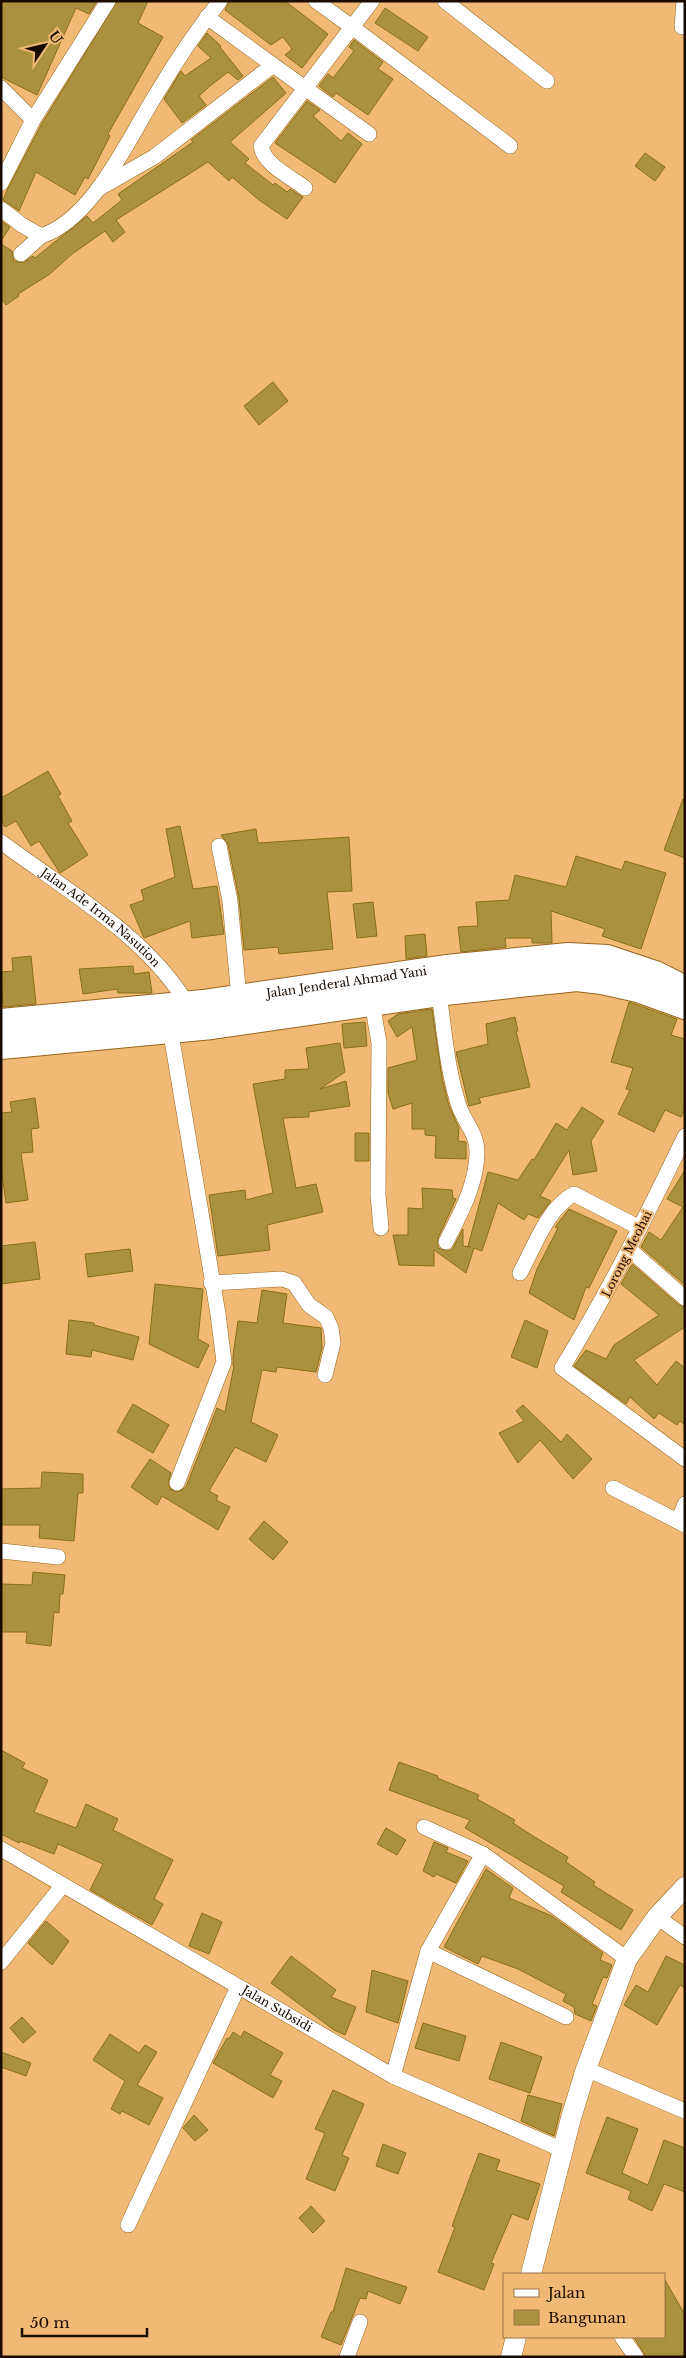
<svg xmlns="http://www.w3.org/2000/svg" width="686" height="2358" font-family="'Libre Baskerville',serif">
  <style>
    .building { fill: #ab913f; stroke: #886f15 }
    .lines { fill: none; stroke-linecap: round; stroke-linejoin: round }
    .minor-casing { stroke: #97661d; stroke-width: 16 }
    .tertiary-casing { stroke: #97661d; stroke-width: 21 }
    .trunk-casing { stroke: #97661d; stroke-width: 28 }
    .minor { stroke: #fff; stroke-width: 15 }
    .tertiary { stroke: #fff; stroke-width: 20 }
    .trunk { stroke: #fff; stroke-width: 26 }
    .labels { text-anchor: middle; stroke-width: 4; stroke-linejoin: round; paint-order: stroke }
    .street-label { font-size: 12px; fill: #1a0b00; stroke: #f0b976 }
  </style>
  <rect width="100%" height="100%" fill="#f0b976"/>
  <path class="building" d="M1 1H97L89 14 76 8 37 95 1 77Z
    M117 1H148L138 23 163 37 108 134 110 136 88 179 85 177 75 195 36 172 19 211 3 200 8 188 41 125Z
    M229 1H285L328 34 302 68 285 55 292 49 283 37 271 45 225 10Z
    M385 8 428 37 418 51 375 23Z
    M207 33 221 46 220 47 243 76 238 80 228 72 210 86 199 96 206 105 182 123 164 99 181 71 185 76 211 58 198 46Z
    M354 40 383 62 378 69 393 79 368 115 336 93 333 97 319 86 328 74 333 78 354 51 349 47Z
    M273 77 286 93 230 142 249 159 245 163 273 185 275 183 287 192 290 189 303 197 287 219 259 200 232 177 229 181 208 162 116 220 125 232 113 242 105 231 72 254 50 274 18 294 19 296 6 305 1 298V244L12 251 14 261 23 263 33 256 35 258 87 216 93 223 122 200 118 194 193 142 191 140Z
    M307 101 320 110 313 116 341 141 348 133 362 144 335 183 275 143Z
    M645 153 665 167 655 181 635 166Z
    M1 221 10 227 1 241Z
    M273 382 288 401 259 425 244 406Z
    M48 771 61 794 58 796 72 821 68 823 88 855 60 873 39 841 31 846 16 821 5 827 1 819V798Z
    M683 799H685V858L664 850Z
    M180 826 193 889 217 886 224 934 192 938 190 921 144 938 130 905 144 900 141 890 175 877 166 829Z
    M256 829 258 843 349 837 352 891 327 892 333 949 279 954 278 947 244 950 239 899 228 844 221 835Z
    M576 856 622 870 625 861 666 873 641 949 602 936 605 929 551 911 552 943H532V938H505L506 947 461 952 458 927 478 926 476 902 509 900 515 875 566 887Z
    M373 902 377 936 357 938 353 904Z
    M425 934 427 956 406 959 405 936Z
    M31 956 36 1004 3 1007 1 972 13 971 12 958Z
    M133 966 134 974 149 972 152 993H118L117 989 83 994 79 969Z
    M629 1002 677 1019 671 1035 685 1039V1109L681 1117 665 1110 654 1132 618 1114 630 1090 626 1089 633 1068 611 1062Z
    M432 1009 442 1078 449 1106 459 1128 458 1141 466 1142V1159L435 1158 436 1136 425 1135V1129H412V1103L393 1109 388 1093V1068L417 1060 412 1027 397 1037 388 1021 398 1014Z
    M515 1017 518 1031H516L530 1087 479 1098 481 1103 469 1106 456 1052 488 1044 486 1024Z
    M365 1022 367 1046 344 1048 342 1024Z
    M340 1043 345 1072 320 1089 346 1081 350 1106 309 1112V1117L283 1118 296 1188 316 1184 323 1212 267 1225 270 1250 218 1256 209 1195 245 1190 246 1200 273 1193 253 1084 285 1079V1070L309 1069 306 1048Z
    M35 1098 39 1128 31 1129 33 1152 21 1153 28 1200 6 1203 1 1167V1113L12 1112 10 1102Z
    M582 1107 604 1121 591 1141 597 1171 573 1175 569 1150 540 1196 551 1201 538 1218 528 1214 524 1220 498 1203 482 1251 474 1248 466 1273 434 1250V1266L399 1265 393 1235H408V1208L423 1209 422 1188 452 1190 453 1198 456 1199 438 1238V1248L446 1251 452 1250 463 1229V1246L471 1247 468 1246 488 1172 518 1180 532 1159 534 1160 556 1123 567 1130Z
    M355 1133H369V1161H355Z
    M685 1170V1285L641 1247 649 1232 661 1240 683 1207 667 1199Z
    M569 1209 617 1231 589 1288 586 1287 574 1320 529 1293 537 1269 558 1228 555 1227Z
    M35 1242 40 1279 1 1284V1246Z
    M130 1249 133 1271 88 1277 85 1254Z
    M632 1264 679 1305 685 1307V1327L634 1360 657 1385 676 1361 685 1368V1425L680 1421 677 1425 659 1413 654 1419 630 1397 626 1404 574 1366 586 1350 606 1359 614 1345 659 1315 621 1284Z
    M155 1284 203 1289 198 1339 209 1345 198 1368 149 1344Z
    M262 1290 287 1294 283 1323 321 1328 322 1348 316 1372 277 1367 276 1372 262 1370 251 1422 278 1435 266 1462 235 1447 209 1491 218 1496 216 1500 230 1507 218 1530 162 1496 157 1505 131 1487 150 1459 171 1473 168 1484 170 1489 178 1492 186 1487 217 1408 225 1412 234 1366H233V1356L238 1321 257 1323Z
    M69 1320 94 1323V1325L139 1337 133 1360 92 1350 91 1357 66 1354Z
    M525 1320 548 1331 537 1368 511 1357Z
    M133 1404 169 1425 153 1453 117 1432Z
    M523 1405 561 1442 567 1434 592 1459 573 1479 540 1440 518 1463 499 1433 524 1421 516 1411Z
    M42 1472 83 1474V1493H78L74 1541 39 1538 40 1525H1V1489L41 1488Z
    M264 1521 288 1542 273 1560 249 1539Z
    M33 1572 65 1575 63 1594H60L59 1613 54 1612 51 1646 26 1643 27 1632H1V1584L32 1585Z
    M1 1750 25 1763 22 1768 48 1780 34 1812 76 1828 86 1804 118 1819 113 1830 173 1860 154 1899 163 1904 152 1925 90 1890 103 1864 58 1844 54 1854 20 1841 19 1843 1 1834Z
    M399 1762 438 1776 437 1778 479 1795 477 1799 515 1820 513 1823 533 1836 568 1857 566 1862 595 1882 593 1885 633 1910 621 1930 561 1892 564 1886 465 1828 470 1820 389 1790Z
    M386 1828 406 1840 397 1855 377 1844Z
    M434 1842 448 1848 446 1852 468 1861 456 1883 436 1874 434 1877 423 1871Z
    M486 1869 513 1888 509 1898 552 1916 603 1953 600 1960 612 1965 607 1978 603 1977 592 2004 597 2006 591 2021 575 2014 574 2007 563 2001 566 1994 518 1969 482 1956 478 1964 444 1947Z
    M202 1913 222 1922 209 1954 189 1946Z
    M46 1921 69 1941 52 1965 28 1943Z
    M291 1956 336 1990 331 1997 356 2007 345 2035 334 2030 271 1983Z
    M666 1956 685 1965V1988L680 1985 657 2025 624 2005 636 1985 648 1992Z
    M372 1970 408 1981 398 2023 366 2012Z
    M22 2017 36 2032 23 2043 10 2028Z
    M423 2023 466 2036 459 2061 415 2048Z
    M244 2031 283 2053 270 2075 282 2081 273 2098 213 2063 227 2038 229 2039 233 2032 241 2037Z
    M110 2034 139 2053 145 2045 157 2052 137 2085 163 2098 149 2125 122 2111 120 2114 111 2109 125 2081 93 2060Z
    M501 2042 542 2057 530 2093 489 2079Z
    M1 2052 31 2063 26 2076 1 2067Z
    M333 2090 364 2104 342 2155 349 2158 335 2191 306 2179 325 2133 315 2129Z
    M528 2095 562 2104 554 2136 521 2121Z
    M194 2115 208 2130 195 2141 183 2128Z
    M607 2117 638 2129 622 2173 648 2185 664 2140 685 2148V2192L664 2184 652 2211 628 2199 631 2191 586 2173Z
    M383 2144 406 2153 398 2174 376 2166Z
    M479 2153 500 2160 496 2170 540 2184 528 2220 512 2214 491 2263 494 2264 484 2290 438 2272 455 2227 452 2226Z
    M311 2206 325 2221 313 2233 299 2218Z
    M346 2268 407 2287 400 2304 368 2291 366 2299 360 2298 341 2345 321 2337 331 2312H333Z
    M665 2280 685 2315V2357H646L634 2337H665Z"/>
  <g class="lines">
    <g class="minor-casing">
      <g id="minor">
        <path d="M316 1 352 27 510 146"/>
        <path d="M445 1 547 81"/>
        <path d="M682 27 684 1"/>
        <path d="M273 65 369 134"/>
        <path d="M1 88 33 120"/>
        <path d="M1 183 33 120 108 1"/>
        <path d="M305 188C291 177 264 165 261 146L372 1"/>
        <path d="M98 189 154 157 273 65 207 17"/>
        <path d="M1 209 22 225 41 236C94 219 129 137 157 93 176 61 196 31 220 1"/>
        <path d="M21 254 41 236"/>
        <path id="s1" d="M1 842C63 888 148 937 187 1004"/>
        <path d="M219 846 230 901 239 998"/>
        <path d="M439 993C444 1029 447 1068 458 1103 463 1121 477 1132 477 1152 477 1184 460 1214 446 1242"/>
        <path d="M372 1002 379 1043 378 1195 381 1228"/>
        <path d="M170 1028 218 1314 224 1362 177 1483"/>
        <path d="M685 1136C647 1215 608 1293 562 1368L685 1459"/>
        <path d="M630 1250 685 1298"/>
        <path d="M520 1273C534 1248 547 1208 574 1194L640 1228"/>
        <path d="M211 1283 282 1279 294 1283 309 1305 326 1317 331 1328 333 1343 325 1375"/>
        <path d="M613 1488 685 1525"/>
        <path d="M678 1521 685 1504"/>
        <path d="M1 1551 58 1557"/>
        <path d="M424 1827 483 1854 627 1959"/>
        <path id="s2" d="M1 1849 393 2076 563 2150"/>
        <path d="M657 1917 685 1937"/>
        <path d="M428 1951 566 2017"/>
        <path d="M1 1962 63 1885"/>
        <path d="M586 2069 685 2111"/>
        <path d="M393 2076 428 1951 483 1854"/>
        <path d="M128 2225 238 1987"/>
        <path d="M622 2337 636 2357"/>
        <path d="M347 2357 360 2322"/>
      </g>
    </g>
    <g class="tertiary-casing">
      <path id="tertiary" d="M531 2274 571 2118 586 2069 627 1959 657 1917 685 1887
        M511 2357 516 2337"/>
    </g>
    <g class="trunk-casing">
      <g id="trunk">
        <path id="s3" d="M1 1022 203 1003 446 968 568 956 607 958 655 974 685 989"/>
        <path d="M1 1046 212 1026 454 991 577 978 602 981 638 989 685 1006"/>
      </g>
    </g>
    <use href="#minor" class="minor"/>
    <use href="#tertiary" class="tertiary"/>
    <use href="#trunk" class="trunk"/>
  </g>
  <g class="labels">
    <g class="street-label">
      <text dy="4" stroke="none"><textPath href="#s1" startOffset="125">Jalan Ade Irma Nasution</textPath></text>
      <text dy="4" stroke="none"><textPath href="#s3" startOffset="348">Jalan Jenderal Ahmad Yani</textPath></text>
      <text transform="translate(627 1254) rotate(-63)" y="4">Lorong Meohai</text>
      <text dy="4" stroke="none"><textPath href="#s2" startOffset="319">Jalan Subsidi</textPath></text>
    </g>
  </g>
  <rect width="686" height="2358" fill="none" stroke="#1a0b00" stroke-width="5"/>
  <rect x="503" y="2273" width="162" height="65" fill="#f0b976" stroke="#9a7347"/>
  <rect x="514" y="2289" width="25" height="8" fill="#ffffff" stroke="#9a7347"/>
  <text x="548" y="2298" font-size="15" fill="#1a0b00">Jalan</text>
  <rect x="514" y="2310" width="25" height="15" fill="#ab913f" stroke="#9a7347"/>
  <text x="548" y="2323" font-size="15" fill="#1a0b00">Bangunan</text>
  <g transform="translate(45 45) rotate(55)" stroke="#f0b976" stroke-width="4" paint-order="stroke">
  <path d="M0-4L9 19L0 12L-9 19Z" fill="#1a0b00"/>
  <text y="-8" font-size="14" font-weight="bold" text-anchor="middle" fill="#1a0b00">U</text>
  </g>
  <path d="M22 2328v8h125v-8" fill="none" stroke="#1a0b00" stroke-width="2.5"/>
  <text x="30" y="2328" font-size="15" fill="#1a0b00" stroke="#f0b976" stroke-width="4" paint-order="stroke">50 m</text>
</svg>
